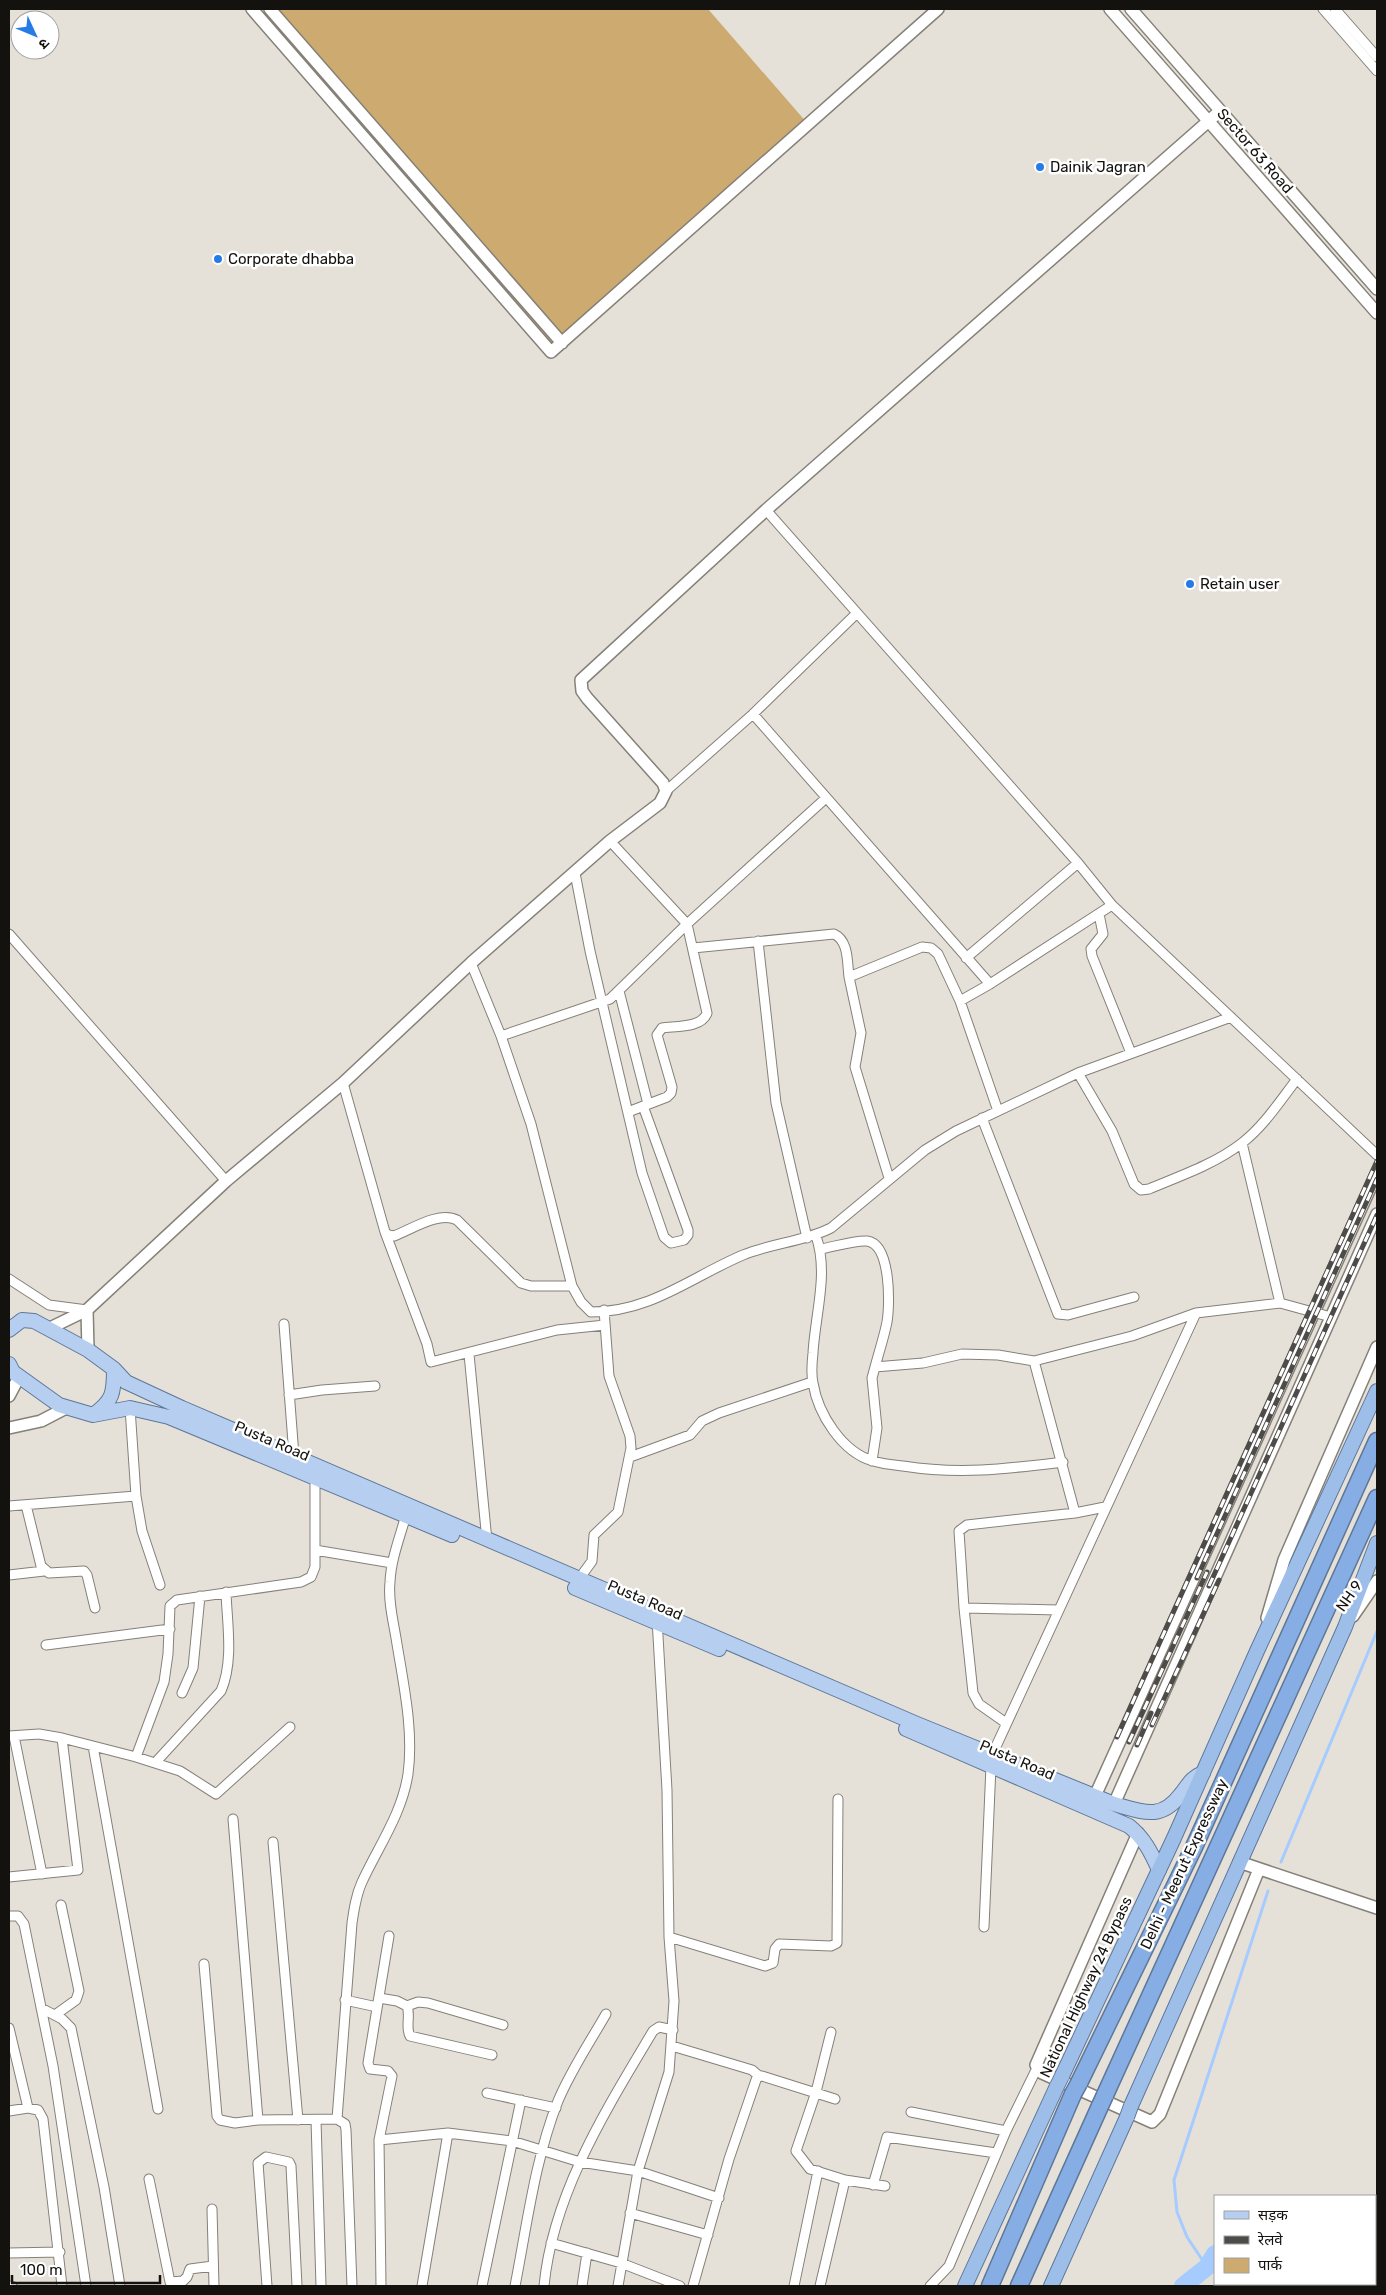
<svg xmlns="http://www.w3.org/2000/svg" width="1386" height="2295" font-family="Rubik,'Noto Sans Devanagari',sans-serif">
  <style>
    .green { fill: #cdab70 }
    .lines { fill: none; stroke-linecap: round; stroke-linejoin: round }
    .stream { stroke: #a6cbfe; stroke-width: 3 }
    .river { stroke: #a6cbfe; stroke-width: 18 }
    .minor-casing { stroke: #858078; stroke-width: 11 }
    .tertiary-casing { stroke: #858078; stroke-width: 14 }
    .primary-casing { stroke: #5e7799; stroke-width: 16 }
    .trunk-casing { stroke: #5e7799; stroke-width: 16 }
    .motorway-casing { stroke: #5e7799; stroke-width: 19 }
    .minor { stroke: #fff; stroke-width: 9 }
    .tertiary { stroke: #fff; stroke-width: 11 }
    .primary { stroke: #b6ceef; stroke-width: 14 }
    .trunk { stroke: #9ebeea; stroke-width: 14 }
    .motorway { stroke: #86aee4; stroke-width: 16 }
    .rail-casing { stroke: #4e4c48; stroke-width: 5 }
    .rail { stroke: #fff; stroke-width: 3; stroke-dasharray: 9; stroke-linecap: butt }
    .trunk-bridge-casing { stroke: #5e7799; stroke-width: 16; stroke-linecap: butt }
    .motorway-bridge-casing { stroke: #5e7799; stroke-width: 19; stroke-linecap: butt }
    .trunk-bridge { stroke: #9ebeea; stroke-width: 14 }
    .motorway-bridge { stroke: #86aee4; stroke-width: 16 }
    .poi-dot { fill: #267ce6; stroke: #fff; stroke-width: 2 }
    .labels { text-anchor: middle; stroke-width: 5; stroke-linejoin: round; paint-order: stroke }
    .street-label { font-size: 15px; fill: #13120f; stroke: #fff }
    .poi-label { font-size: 15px; fill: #13120f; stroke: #fff; text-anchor: start }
  </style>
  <rect width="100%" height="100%" fill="#e6e1d8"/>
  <path class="green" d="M267 9H708L808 124 551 352Z"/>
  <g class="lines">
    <path class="stream" d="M1281 1862 1377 1631
      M1207 2267 1187 2237 1177 2212 1174 2180 1268 1891"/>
    <path class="river" d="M1375 2217H1377
      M1183 2286 1207 2267 1215 2254"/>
    <g class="minor-casing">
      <path id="minor" d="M1323 9 1377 71
        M1335 9 1377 57
        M766 510 1078 863 1112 905 1377 1155
        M753 714 990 984
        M666 791 753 714 856 614
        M610 841 687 924 707 1013C702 1028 676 1026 662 1028L657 1035 672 1087 671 1093 667 1097 628 1112
        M575 873 590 951 642 1173 664 1237 671 1243 684 1240 688 1235V1230L643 1106
        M1099 914 1103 934 1091 949 1092 956 1131 1053
        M9 934 226 1181
        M758 941 776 1103 807 1238
        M693 948 834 934C849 941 847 962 849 977L922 947 931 948 938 954 960 1001 990 984 1112 905
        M966 958 1078 863
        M471 963 501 1036 531 1124 572 1286 581 1302 591 1312C651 1312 691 1277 743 1255 772 1243 803 1242 831 1228L925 1150 956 1131 1078 1073 1231 1017
        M849 977 861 1033 855 1067 889 1178
        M619 991 648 1104
        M960 1001 998 1111
        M501 1036 610 999 687 924 826 798
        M1078 1073 1112 1131 1134 1184 1141 1190 1149 1189C1180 1176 1215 1164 1242 1143 1264 1126 1280 1101 1297 1079
        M343 1083 385 1232 388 1235 394 1236C412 1229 439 1211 457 1220L521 1283 531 1286H572
        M982 1118 1058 1314 1068 1315 1134 1297
        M1242 1143 1280 1303
        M385 1232 427 1344 431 1362 557 1330 605 1325
        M816 1236C829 1273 815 1315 813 1353 812 1362 811 1374 813 1383 818 1414 842 1452 873 1461 883 1464 894 1465 903 1466 960 1475 1006 1469 1063 1462
        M821 1249C833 1247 855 1240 867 1241 891 1244 890 1304 887 1322 884 1337 879 1352 875 1367
        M9 1279 49 1305 87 1310
        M284 1324 294 1456
        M469 1354 487 1541
        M289 1395 322 1390 375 1386
        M130 1408 136 1496 142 1531 160 1585
        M630 1457 690 1435 702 1421 719 1413 812 1382
        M872 1461 877 1428 872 1378 875 1367 923 1363 962 1354 998 1355 1034 1361
        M26 1505 41 1566 49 1573 84 1571 87 1575 95 1608
        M9 1506 136 1496
        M1075 1513 1034 1361 1132 1336 1196 1313 1280 1303 1331 1317
        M315 1550 392 1563
        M9 1575 44 1571
        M579 1579 592 1561 594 1535 618 1512 631 1448 630 1436 609 1376 604 1310
        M964 1608 1058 1610
        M46 1645 170 1629
        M182 1693 193 1668 200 1596
        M1006 1723 979 1704 973 1693 964 1608 959 1531 967 1525 1075 1513 1105 1507
        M9 1736 39 1734 62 1738 136 1757 180 1771 216 1794 290 1727
        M14 1736 42 1874
        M93 1746 158 2109
        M993 1753 1196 1313
        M136 1757 164 1682 168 1654 170 1606 177 1600 301 1582 311 1577 315 1567V1474
        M155 1763 221 1691C234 1661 227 1623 226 1592
        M233 1819 258 2120
        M273 1842 298 2120
        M9 1877 78 1870 62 1738
        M9 1916H18L24 1924 53 2066 86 2286
        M984 1927 991 1766
        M669 1937 765 1966 773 1963 775 1949 779 1944 831 1946 837 1943 838 1799
        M204 1964 217 2116 220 2120 235 2123 258 2120 337 2119 352 1923C354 1909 356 1895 362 1882 378 1847 402 1814 408 1774 414 1730 403 1682 396 1638 393 1620 388 1601 390 1582 391 1559 400 1537 406 1515
        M379 1998 397 2001 407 2006C411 2016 405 2027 410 2036L492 2055
        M345 2000 377 2007
        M407 2006 418 2002 428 2003 503 2025
        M41 2008 62 2019 71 2028 104 2187 120 2286
        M55 2015 76 2000 79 1991 61 1905
        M9 2028 28 2108
        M831 2032 816 2092 796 2151 810 2169 845 2180
        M672 2046 752 2070 759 2076
        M487 2093 556 2108
        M9 2111 28 2108 38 2110 43 2119 62 2286
        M911 2112 1006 2131
        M337 2119 345 2124 346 2130 352 2286
        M316 2120 321 2286
        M379 2140 448 2133 512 2141 580 2162 638 2171 719 2198
        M149 2179 170 2282 183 2281 187 2277 190 2269 213 2266
        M873 2185 887 2137 996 2153
        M212 2209 214 2286
        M630 2213 708 2235
        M551 2243 621 2263 680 2286
        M9 2253 60 2252
        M9 2286H12
        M267 2286 258 2163 266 2157 289 2162 291 2166 297 2286
        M381 2286 379 2140 392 2076 388 2071 370 2069 368 2063 389 1936
        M422 2286 448 2133
        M482 2286 521 2100
        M515 2286C527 2225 535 2159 558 2101 571 2070 590 2042 606 2014
        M544 2286C553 2193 606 2110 653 2031L659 2027 673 2030
        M582 2286 587 2253
        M618 2286 638 2171 669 2072 674 2001 669 1937 667 1790 657 1619
        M693 2286 729 2159 757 2077 762 2076 835 2099
        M794 2286 818 2171
        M820 2286 845 2180 885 2186
        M930 2286 949 2266 1006 2131 1037 2068"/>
    </g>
    <g class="tertiary-casing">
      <path id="tertiary" d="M252 9 551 352 938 9
        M270 9 562 343
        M1110 9 1377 313
        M1131 9 1377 289
        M87 1310 88 1350
        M48 1329 87 1310 226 1181 343 1083 471 963 610 841 660 803 666 791 663 783 587 698 582 691 581 680 766 510 1220 111
        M9 1396 19 1377
        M9 1428 41 1421 66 1408
        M1353 1616 1377 1581
        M1267 1618 1284 1560 1377 1347
        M1095 1796 1377 1173
        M1114 1804 1377 1214
        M1138 1833 1036 2065 1042 2073 1152 2122 1160 2114 1259 1869
        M1239 1862 1377 1908"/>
    </g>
    <g class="primary-casing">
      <path id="primary" d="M9 1330 22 1320 34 1321 88 1350 114 1369 126 1382 182 1408 917 1724 1114 1804C1143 1812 1161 1821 1181 1794 1189 1784 1191 1778 1203 1773
        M9 1364 13 1372 59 1405 93 1415C113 1401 114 1393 114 1369
        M93 1415 130 1408 169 1417 452 1535
        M575 1588 719 1649
        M906 1729 1129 1826C1144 1838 1151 1852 1159 1870"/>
    </g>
    <g class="trunk-casing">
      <path id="trunk" d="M1062 2076 1174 1838 1257 1651 1377 1391
        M1131 2106 1345 1627 1377 1543
        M965 2286 1057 2086
        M1051 2286 1127 2117"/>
    </g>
    <g class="motorway-casing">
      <path id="motorway" d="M1079 2083 1194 1847 1377 1441
        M1105 2095 1377 1498
        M990 2286 1073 2094
        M1019 2286 1100 2106"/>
    </g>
    <use href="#minor" class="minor"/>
    <use href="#tertiary" class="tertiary"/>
    <use href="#primary" class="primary"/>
    <use href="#trunk" class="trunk"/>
    <use href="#motorway" class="motorway"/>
    <g class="rail-casing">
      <path id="rail" d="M1197 1578 1377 1179
        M1209 1586 1377 1215
        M1152 1725 1219 1580
        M1117 1737 1377 1161
        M1129 1742 1207 1572
        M1137 1745 1151 1713"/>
    </g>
    <use href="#rail" class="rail"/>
    <g class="trunk-bridge-casing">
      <path id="trunk-bridge" d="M1057 2086 1062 2076
        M1127 2117 1131 2106"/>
    </g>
    <g class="motorway-bridge-casing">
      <path id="motorway-bridge" d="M1073 2094 1079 2083
        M1100 2106 1105 2095"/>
    </g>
    <use href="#trunk-bridge" class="trunk-bridge"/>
    <use href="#motorway-bridge" class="motorway-bridge"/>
  </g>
  <g class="poi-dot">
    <circle cx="1040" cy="167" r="5"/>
    <circle cx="218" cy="259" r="5"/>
    <circle cx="1190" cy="584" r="5"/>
  </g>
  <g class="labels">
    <g class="street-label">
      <text transform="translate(1255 151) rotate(49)" y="5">Sector 63 Road</text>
      <text transform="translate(272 1441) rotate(23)" y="5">Pusta Road</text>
      <text transform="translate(1349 1596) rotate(-55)" y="5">NH 9</text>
      <text transform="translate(645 1600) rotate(23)" y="5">Pusta Road</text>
      <text transform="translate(1017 1760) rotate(23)" y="5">Pusta Road</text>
      <text transform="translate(1184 1864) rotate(-65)" y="5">Delhi - Meerut Expressway</text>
      <text transform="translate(1086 1987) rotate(-65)" y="5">National Highway 24 Bypass</text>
    </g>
    <g class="poi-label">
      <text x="1050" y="172">Dainik Jagran</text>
      <text x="228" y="264">Corporate dhabba</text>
      <text x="1200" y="589">Retain user</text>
    </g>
  </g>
  <rect width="1386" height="2295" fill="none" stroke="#13120f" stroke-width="20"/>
  <rect x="1214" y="2195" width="162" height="90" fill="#ffffff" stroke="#a1a09f"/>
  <rect x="1224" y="2211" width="25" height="8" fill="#b6ceef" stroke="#a1a09f"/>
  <text x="1258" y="2220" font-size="15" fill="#13120f">सड़क</text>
  <rect x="1224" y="2236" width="25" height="8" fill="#4e4c48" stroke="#a1a09f"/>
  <text x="1258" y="2245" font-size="15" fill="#13120f">रेलवे</text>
  <rect x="1224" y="2258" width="25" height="15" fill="#cdab70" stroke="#a1a09f"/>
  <text x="1258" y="2270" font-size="15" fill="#13120f">पार्क</text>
  <g transform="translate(35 35) rotate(134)"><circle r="24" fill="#ffffff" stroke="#a1a09f"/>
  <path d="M0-4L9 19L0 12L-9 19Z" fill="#267ce6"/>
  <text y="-8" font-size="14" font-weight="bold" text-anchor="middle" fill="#13120f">उ</text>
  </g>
  <path d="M12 2275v8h148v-8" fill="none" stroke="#13120f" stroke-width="2.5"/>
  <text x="20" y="2275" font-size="15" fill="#13120f" stroke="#ffffff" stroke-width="4" paint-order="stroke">100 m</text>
</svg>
